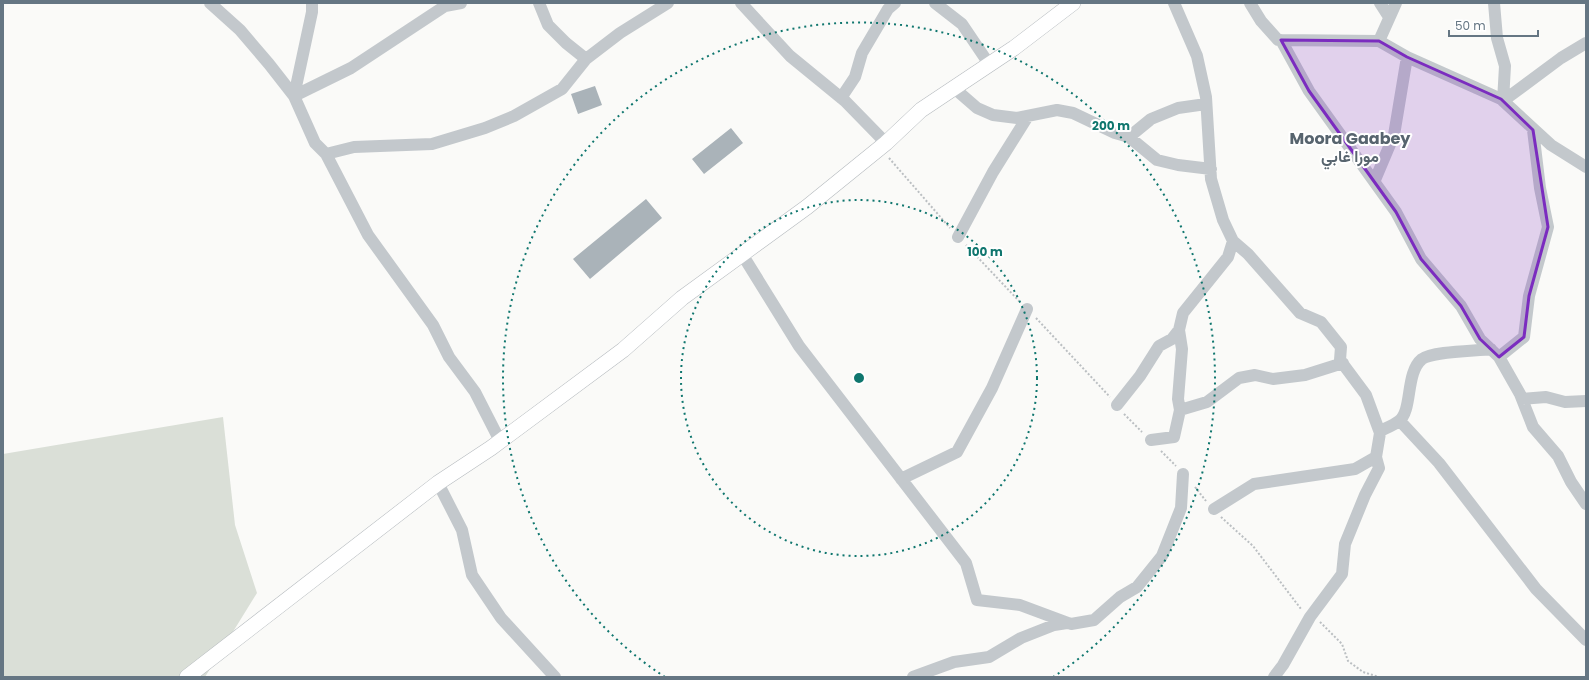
<svg xmlns="http://www.w3.org/2000/svg" width="1589" height="680" font-family="Poppins,Vazirmatn,sans-serif">
  <style>
    .green { fill: #dadfd7 }
    .building { fill: #aab3b9 }
    .lines { fill: none; stroke-linecap: round; stroke-linejoin: round }
    .major-casing { stroke: #b5babe; stroke-width: 16 }
    .path { stroke: #bbbfc2; stroke-width: 2; stroke-dasharray: 2 2; stroke-linecap: butt }
    .minor { stroke: #c3c8cc; stroke-width: 12 }
    .major { stroke: #fff; stroke-width: 15 }
    .marked { fill: #7b2cbf; fill-opacity: 0.2; stroke: #7b2cbf; stroke-width: 3; stroke-linejoin: round }
    .ring { fill: none; stroke: #0f766e; stroke-width: 2; stroke-dasharray: 2 4 }
    .labels { text-anchor: middle; stroke-width: 4; stroke-linejoin: round; paint-order: stroke }
    .district-label { font-size: 16px; font-weight: bold; fill: #57646e; stroke: #fff }
    .centre { fill: #0f766e; stroke: #fff; stroke-width: 2 }
    .ring-label { font-size: 12px; text-anchor: middle; font-weight: bold; fill: #0f766e; stroke: #fff; stroke-width: 4; stroke-linejoin: round; paint-order: stroke }
  </style>
  <rect width="100%" height="100%" fill="#fafaf8"/>
  <path class="green" d="M223 417 235 525 257 593 205 677H3V454Z"/>
  <path class="building" d="M595 86 602 105 578 114 571 94Z
    M731 128 743 143 704 174 692 159Z
    M646 199 662 218 590 279 573 259Z"/>
  <g class="lines">
    <g class="major-casing">
      <path id="major" d="M187 677 438 483 491 448 623 350 682 298 807 207 886 143 921 110 1014 48 1073 3"/>
    </g>
    <path class="path" d="M889 158 950 228
      M966 245 1019 301
      M1036 318 1110 397
      M1124 414 1142 432
      M1161 451 1176 466
      M1195 487 1206 501
      M1221 517 1253 546 1301 609
      M1320 622 1342 644 1348 661 1363 672 1379 677"/>
    <path class="minor" d="M210 3 240 30 269 64 294 96 315 143 326 154 368 235 433 325 449 357 475 392 500 441
      M539 3 548 25 566 43 586 59
      M741 3 790 56 845 101 886 143
      M935 3 962 24 989 64
      M1174 3 1197 56 1206 97 1211 179 1223 220 1233 241 1248 254 1300 313 1321 322 1341 347 1340 360 1366 395 1380 433 1376 457 1355 469 1254 484 1214 509
      M1250 3 1261 21 1278 40 1379 41 1407 57 1501 99 1551 145 1586 167
      M1380 3 1389 17
      M1494 3 1497 38 1505 66 1503 101
      M1281 40 1309 91 1396 212 1421 259 1461 306 1480 339 1499 357 1520 394 1533 427 1558 456 1571 482 1586 504
      M1379 41 1396 3
      M954 88 977 108 993 115 1017 118 1057 110 1073 113 1115 133 1129 137 1157 160 1178 165 1211 169
      M294 96 351 68 445 6 461 3
      M294 96 312 12V3
      M841 98 855 77 862 53 888 9 895 3
      M1503 101 1561 58 1586 43
      M1129 137 1151 119 1178 108 1206 104
      M326 154 354 147 432 144 485 128 514 116 562 89 586 59 620 33 668 3
      M1375 180 1394 135 1407 57
      M958 237 993 172 1028 116
      M742 254 799 346 966 563 977 600 1020 605 1071 624 1094 620 1120 597 1137 587 1162 556 1181 508 1183 474
      M1499 357 1524 337 1529 296 1548 227 1540 188 1533 130
      M1522 399 1546 397 1565 402 1586 401
      M1117 405 1140 376 1159 346 1172 339 1179 330
      M1180 410 1207 402 1239 378 1255 375 1273 379 1305 375 1343 363
      M1400 421 1439 463 1536 589 1586 640
      M1380 431C1386 428 1394 425 1399 421 1413 410 1405 373 1422 359 1433 351 1476 351 1491 349
      M1151 440 1174 437 1180 410 1178 399 1182 349 1179 330 1183 313 1228 257 1233 241
      M901 479 957 452 992 388 1027 309
      M438 483 462 530 472 575 501 618 555 677
      M913 677 954 662 989 657 1021 638 1054 625 1067 623
      M1274 677 1283 665 1310 617 1342 574 1345 544 1365 495 1379 468 1376 457"/>
    <use href="#major" class="major"/>
  </g>
  <path class="marked" d="M1281 40 1379 41 1407 57 1501 99 1533 130 1548 227 1529 296 1524 337 1499 357 1480 339 1461 306 1421 259 1396 212 1309 91Z"/>
  <g class="ring">
    <circle cx="859" cy="378" r="178"/>
    <path d="M665 677A356 356 0 1 1 1053 677"/>
  </g>
  <g class="labels">
    <g class="district-label">
      <text x="1350" y="144">Moora Gaabey<tspan x="1350" dy="18">مورا غابي</tspan></text>
    </g>
  </g>
  <circle cx="859" cy="378" r="6" class="centre"/>
  <g class="ring-label">
    <text x="1111" y="130">200 m</text>
    <text x="985" y="256">100 m</text>
  </g>
  <rect width="1589" height="680" fill="none" stroke="#657683" stroke-width="8"/>
  <path d="M1449 30v6h89v-6" fill="none" stroke="#657683" stroke-width="2"/>
  <text x="1455" y="30" font-size="12" fill="#657683" stroke="#ffffff" stroke-width="3" paint-order="stroke">50 m</text>
</svg>
